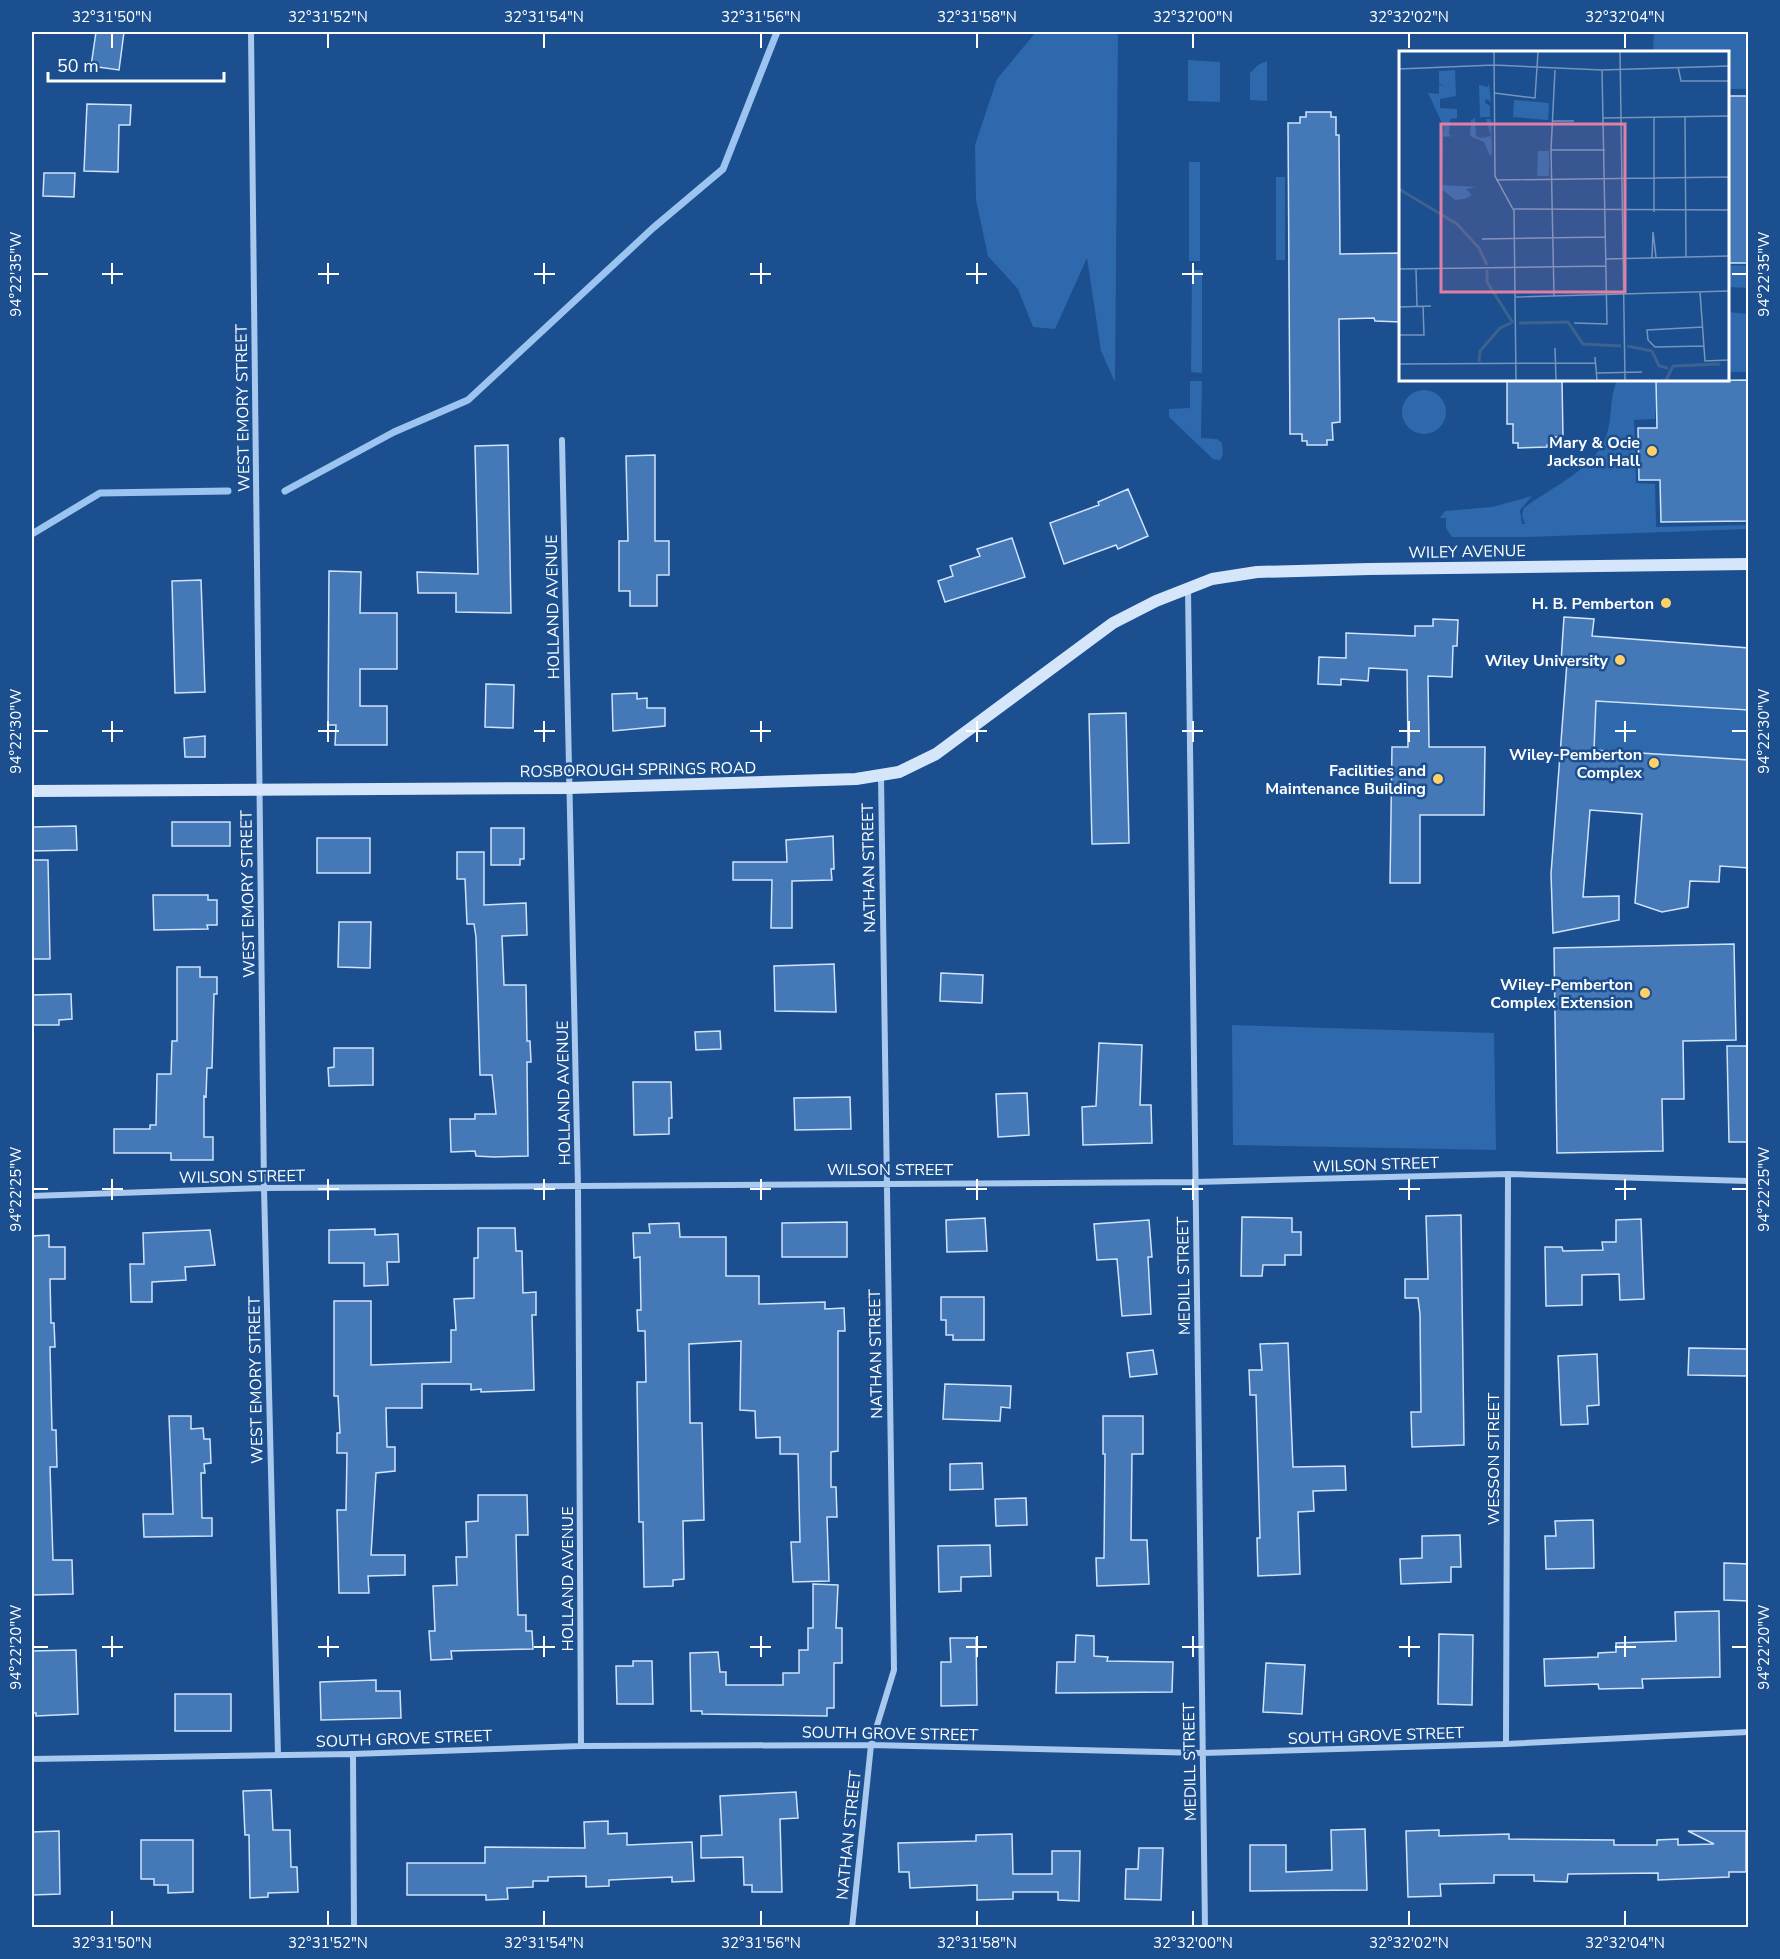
<svg xmlns="http://www.w3.org/2000/svg" width="1780" height="1959" font-family="'Nunito Sans',sans-serif">
  <style>
    .green { fill: #2e69ad }
    .lines { fill: none; stroke-linecap: round; stroke-linejoin: round }
    .stream { stroke: #9cc4f0; stroke-width: 7 }
    .building { fill: #4478b7; stroke: #cfe3fa; stroke-width: 1.5 }
    .street { stroke: #a9c9ee; stroke-width: 6 }
    .secondary { stroke: #d6e6fa; stroke-width: 12 }
    .ticks { fill: none; stroke: #fff; stroke-width: 2 }
    .poi-dot { fill: #ffd166; stroke: #1b4f8f; stroke-width: 2 }
    .labels { text-anchor: middle; stroke-width: 5; stroke-linejoin: round; paint-order: stroke }
    .street-label { font-size: 16px; fill: #fff; stroke: #1b4f8f }
    .poi-label { font-size: 16px; font-weight: bold; fill: #fff; stroke: #1b4f8f; text-anchor: end }
    .inset-river { fill: none; stroke: #3c6290; stroke-width: 3 }
    .inset-road { fill: none; stroke: #7695bc; stroke-width: 1.5 }
    .view { fill: #dd80a5; fill-opacity: 0.15; stroke: #dd80a5; stroke-width: 3 }
    .inset-edge { fill: none; stroke: #fff; stroke-width: 3 }
    .neatline { fill: none; stroke: #fff; stroke-width: 2 }
    .ticks-label { font-size: 15px; text-anchor: middle; fill: #fff }
  </style>
  <rect width="100%" height="100%" fill="#1b4f8f"/>
  <path class="green" d="M1036 32H1118L1115 382 1101 351 1087 258 1055 329 1033 327 1018 289 988 256 976 200 975 145 997 79Z
    M1654 32H1739L1748 34V89H1728V52H1653Z
    M1188 60 1220 62V102L1188 101Z
    M1267 61V101L1250 100V73L1258 65Z
    M1189 162H1200V261H1189Z
    M1276 177H1285V260H1276Z
    M1728 265 1748 266V288L1728 287Z
    M1192 270H1202V373L1191 372Z
    M1728 312 1748 314V372H1728Z
    M1617 380H1656L1655 419 1634 420 1636 483 1655 484 1656 527 1748 525V529L1527 537H1452L1446 528V518H1440L1445 511 1492 507 1532 496 1520 510 1522 524H1525L1522 515 1524 508C1552 486 1599 468 1608 430 1612 413 1610 396 1617 380Z
    M1190 381H1202L1201 438 1217 439 1222 443 1223 455 1220 460 1213 459 1169 417V409L1190 408Z
    M1402 412a22 22 0 1 1 44 0a22 22 0 1 1-44 0Z
    M1596 701 1748 710V760L1594 750Z
    M1232 1025 1494 1033 1496 1150 1233 1145Z"/>
  <g class="lines">
    <path class="stream" d="M285 491 394 432 468 400 653 228 723 169 777 32
      M32 534 100 493 228 491"/>
  </g>
  <path class="building" d="M96 32H124L119 70 91 66Z
    M1728 96H1749V263H1728Z
    M87 104 131 105 130 125H119L118 172 84 171Z
    M1306 112H1331V117H1336V135H1339L1340 254 1401 253V322L1375 321 1374 318 1339 319 1340 422 1332 423 1333 440H1327V445H1307V441H1302V434H1290L1288 123H1300V117H1306Z
    M44 173H75L74 197 43 196Z
    M1507 380H1562L1563 437H1552V444L1547 445V447L1518 448V443H1513V424H1507Z
    M1749 380V521L1661 522 1660 480H1639L1638 428H1657L1656 381Z
    M508 445 511 613 456 612V593H418L417 572 478 574 475 446Z
    M655 455V541H669V575H657V606H630V591H619V541H628L626 456Z
    M1128 489 1148 536 1118 549 1116 545 1064 564 1050 523 1099 505 1098 502Z
    M1012 538 1025 577 945 602 938 581 953 576 950 566 980 556 977 549Z
    M329 571 361 572 360 613H397V669H360V706H387V745H335L336 725H328Z
    M201 580 205 692 175 693 172 581Z
    M1564 617 1594 619 1592 636 1749 648V710L1596 701 1594 750 1749 760V868L1720 866 1719 882 1690 881 1688 907 1662 912 1635 903 1642 814 1590 810 1583 897 1619 896V920L1553 933 1551 874 1567 662H1561Z
    M1433 619 1458 620 1457 646H1453L1452 677 1428 676 1429 747H1485L1484 815H1420V883H1390L1392 747H1408L1407 670 1369 668 1368 681 1341 679V685L1318 684 1319 657 1346 658V633L1415 636V626H1433Z
    M486 684 514 685 513 728 485 727Z
    M637 693V699L647 698V708H665V726L613 731 612 694Z
    M1126 713 1129 843 1092 844 1089 714Z
    M205 736V757H185L184 738Z
    M172 822H230V846H172Z
    M76 826 77 850 32 851V827Z
    M491 828H524V859H520V865H491Z
    M833 836 834 869H831L832 880 792 881V928H771L772 880H733V862H787L786 840Z
    M317 838H370V873H317Z
    M457 852H484V905L526 903 527 935 502 936 504 985H526L527 1041H530L531 1062H527L528 1156 494 1157 476 1156 475 1151 451 1152 450 1119H475V1114H496L492 1075H480L476 937 474 924H467L465 879H457Z
    M32 860H48L50 959H32Z
    M153 895H208V900H217V925H207L208 929 154 930Z
    M339 922H371L370 968 338 967Z
    M1734 944 1736 1040 1683 1041 1684 1099H1662L1663 1151 1557 1153 1554 948Z
    M834 964 836 1012 775 1011 774 966Z
    M177 967H200V977H217V994H214L212 1068H207L206 1097 204 1096V1137H213V1160H171V1153H114V1129H150V1125H156L157 1074H171L172 1041H177Z
    M941 973 983 975 982 1003 940 1001Z
    M71 994 72 1019 59 1020V1025H32V995Z
    M720 1031 721 1049 696 1050 695 1032Z
    M1099 1043 1142 1045 1140 1105H1151L1152 1143 1083 1145 1082 1107 1096 1106Z
    M1727 1046H1749V1142H1729Z
    M334 1048H373V1085L329 1086 328 1068 334 1067Z
    M633 1082H671L672 1118H669V1134L634 1135Z
    M1027 1093 1029 1135 998 1137 996 1094Z
    M850 1097 851 1129 795 1130 794 1098Z
    M1461 1215 1464 1445 1412 1447 1411 1412H1421L1420 1314 1418 1298H1405V1279H1428L1426 1216Z
    M1242 1217 1292 1218V1232H1301V1255H1285V1265H1263L1262 1276H1241Z
    M985 1218 987 1251 947 1252 946 1220Z
    M1641 1219 1644 1299 1620 1300 1619 1274 1582 1275V1305L1546 1306 1545 1247H1562L1563 1251 1603 1250 1602 1242H1616V1220Z
    M1149 1220 1152 1257H1148L1151 1314 1122 1316 1117 1259 1097 1260 1094 1224Z
    M847 1222V1257H782V1223Z
    M679 1223 680 1237H726V1276H759V1304L825 1302V1309L844 1308 845 1331H838V1451L831 1452V1487H836L837 1517H827L829 1581 793 1582 791 1542H800L798 1454H780V1437L756 1438 755 1411 740 1410 741 1341 689 1344 690 1423H702L704 1520 683 1521 684 1579 673 1580V1586L644 1587 643 1522H639L637 1382H646L645 1331H638L637 1310H641L640 1257 634 1258 633 1233H650L649 1224Z
    M478 1228H515L516 1251H522L523 1293 536 1292V1315H532L534 1390 481 1392V1389L471 1390V1384H422V1408H386L387 1447H395V1471L376 1473 371 1555H405V1575L368 1576 369 1593H339L337 1510H346L347 1453H337V1433H340L338 1396H334V1301H371V1365L451 1362V1330H456L454 1299 474 1298V1258H478Z
    M375 1229V1235L398 1234 399 1262H387L388 1285 364 1286V1263H329V1230Z
    M210 1230 215 1265 185 1267 186 1280 152 1282V1302H131L130 1264H144L143 1233Z
    M49 1235V1247H65V1279H50L51 1323H54L55 1347H50L52 1430H56L57 1467H50L53 1560H72L73 1594 32 1595V1236Z
    M941 1297H984V1340H953V1335H946V1320H941Z
    M1288 1343 1293 1467 1345 1466 1346 1490 1313 1491 1314 1511 1298 1512 1300 1574 1258 1576 1257 1538H1260L1256 1395H1250L1249 1370H1262L1260 1344Z
    M1689 1348 1749 1349V1376L1688 1375Z
    M1153 1350 1157 1374 1130 1377 1127 1353Z
    M1597 1354 1599 1405 1587 1406 1588 1424 1561 1425 1558 1356Z
    M945 1384 1011 1386 1010 1408 1001 1407 1000 1421 943 1419Z
    M169 1416H191V1429L203 1428 204 1439H210L211 1463 204 1464 205 1473H201L202 1518H212V1536L144 1537 143 1514H173Z
    M1103 1416H1143V1454H1132L1131 1540H1147L1149 1584 1097 1586 1096 1558H1104L1105 1454H1103Z
    M982 1463 983 1489 950 1490V1464Z
    M478 1495H527L528 1535H516L518 1615H526V1631H532L533 1649 451 1651 452 1659 431 1660 429 1631H435L433 1586 457 1585 456 1557H467L466 1522 478 1521Z
    M1026 1498 1027 1525 996 1526 995 1499Z
    M1593 1520 1594 1568 1546 1569 1545 1536H1556L1555 1521Z
    M1460 1535 1461 1567H1451V1582L1401 1584 1400 1559 1422 1558V1536Z
    M990 1545 991 1576 961 1577V1591L939 1592 938 1546Z
    M1724 1563 1749 1564V1601L1724 1600Z
    M813 1584 838 1585 836 1628H842V1663H834V1708H827V1716L702 1714V1711H691L690 1653 718 1652 720 1672H726V1685H783V1673H799V1650H808V1628H813Z
    M1719 1611 1720 1677 1642 1679 1643 1688 1599 1689 1598 1684 1545 1686 1544 1659 1598 1657V1653L1616 1652V1643L1676 1641 1675 1612Z
    M1439 1634 1473 1635 1472 1705 1438 1704Z
    M1076 1635 1094 1636V1656L1108 1657 1107 1661 1173 1662 1172 1692 1056 1693 1057 1662H1075Z
    M950 1638H976L977 1705 941 1706V1662H951Z
    M76 1650 78 1714 36 1716V1713H32V1651Z
    M633 1661H652L653 1704H617L616 1666H633Z
    M1266 1663 1305 1665 1302 1714 1263 1712Z
    M376 1680V1691H400L401 1718 321 1720 320 1682Z
    M175 1694H231V1731H175Z
    M271 1790 273 1830H290L291 1867H297L298 1892 268 1893V1897L250 1898 249 1835H245L243 1791Z
    M796 1792 798 1818 780 1819 782 1892H752V1885H744L743 1857 701 1858V1836L722 1835 720 1796Z
    M608 1821V1834L627 1833V1845L692 1842 694 1881 672 1882V1877L609 1880V1886L586 1887V1876L548 1877V1881H533V1887L507 1888 508 1899 486 1900V1895H407V1863H485V1847L585 1848 584 1822Z
    M1365 1829 1367 1890 1250 1891V1845H1286V1872L1332 1870 1331 1830Z
    M1439 1830V1836L1509 1834V1839L1614 1840V1845H1657V1840L1678 1839V1845L1714 1844 1688 1831H1746V1872H1729V1877L1658 1880V1873L1568 1874 1567 1882 1534 1881V1875H1494V1883L1440 1884 1441 1896 1408 1897 1406 1831Z
    M59 1831 60 1894 32 1895V1832Z
    M1012 1834 1013 1874H1052V1851H1080L1079 1901 1058 1900V1892H1013V1899L977 1900V1885L910 1888 909 1872H899L898 1843 976 1841V1835Z
    M141 1840H193V1892L168 1893V1885H154V1879H141Z
    M1139 1848H1163L1161 1900 1125 1899 1126 1869H1138Z"/>
  <g class="lines">
    <path class="street" d="M251 32 264 1188 278 1755
      M562 440 578 1187 581 1746
      M1188 588 1205 1928
      M32 1196 264 1188 1195 1182 1508 1174 1748 1181
      M1506 1744 1508 1174
      M353 1754 354 1928
      M32 1759 353 1754 581 1746 871 1745 1202 1753 1506 1744 1748 1732
      M641 1928H783
      M852 1928 871 1745 894 1670 881 776"/>
    <path class="secondary" d="M32 791 569 788 856 779 899 772 936 754 1113 623 1156 601 1212 579 1257 572 1369 569 1748 564"/>
  </g>
  <path class="ticks" d="M112 33V48M328 33V48M544 33V48M761 33V48M977 33V48M1193 33V48M1409 33V48M1625 33V48M112 263V284M328 263V284M544 263V284M761 263V284M977 263V284M1193 263V284M33 274H48M102 274H123M318 274H339M534 274H555M750 274H771M966 274H987M1182 274H1203M1732 274H1747M112 721V742M328 721V742M544 721V742M761 721V742M977 721V742M1193 721V742M1409 721V742M1625 721V742M33 731H48M102 731H123M318 731H339M534 731H555M750 731H771M966 731H987M1182 731H1203M1399 731H1420M1615 731H1636M1732 731H1747M112 1179V1200M328 1179V1200M544 1179V1200M761 1179V1200M977 1179V1200M1193 1179V1200M1409 1179V1200M1625 1179V1200M33 1189H48M102 1189H123M318 1189H339M534 1189H555M750 1189H771M966 1189H987M1182 1189H1203M1399 1189H1420M1615 1189H1636M1732 1189H1747M112 1636V1657M328 1636V1657M544 1636V1657M761 1636V1657M977 1636V1657M1193 1636V1657M1409 1636V1657M1625 1636V1657M33 1647H48M102 1647H123M318 1647H339M534 1647H555M750 1647H771M966 1647H987M1182 1647H1203M1399 1647H1420M1615 1647H1636M1732 1647H1747M112 1911V1926M328 1911V1926M544 1911V1926M761 1911V1926M977 1911V1926M1193 1911V1926M1409 1911V1926M1625 1911V1926"/>
  <g class="poi-dot">
    <circle cx="1652" cy="451" r="6"/>
    <circle cx="1666" cy="603" r="6"/>
    <circle cx="1620" cy="660" r="6"/>
    <circle cx="1654" cy="763" r="6"/>
    <circle cx="1438" cy="779" r="6"/>
    <circle cx="1645" cy="993" r="6"/>
  </g>
  <g class="labels">
    <g class="street-label">
      <text transform="translate(242 408) rotate(-91)" y="6">WEST EMORY STREET</text>
      <text transform="translate(1467 551) rotate(-1)" y="6">WILEY AVENUE</text>
      <text transform="translate(552 607) rotate(-91)" y="6">HOLLAND AVENUE</text>
      <text transform="translate(638 769) rotate(-1)" y="6">ROSBOROUGH SPRINGS ROAD</text>
      <text transform="translate(868 868) rotate(-91)" y="6">NATHAN STREET</text>
      <text transform="translate(247 894) rotate(-91)" y="6">WEST EMORY STREET</text>
      <text transform="translate(563 1093) rotate(-91)" y="6">HOLLAND AVENUE</text>
      <text transform="translate(1376 1164) rotate(-2)" y="6">WILSON STREET</text>
      <text x="890" y="1175">WILSON STREET</text>
      <text transform="translate(242 1176) rotate(-1)" y="6">WILSON STREET</text>
      <text transform="translate(1183 1276) rotate(-91)" y="6">MEDILL STREET</text>
      <text transform="translate(875 1354) rotate(-91)" y="6">NATHAN STREET</text>
      <text transform="translate(255 1380) rotate(-91)" y="6">WEST EMORY STREET</text>
      <text transform="translate(1493 1459) rotate(-90)" y="6">WESSON STREET</text>
      <text transform="translate(567 1579) rotate(-90)" y="6">HOLLAND AVENUE</text>
      <text transform="translate(890 1733) rotate(1)" y="6">SOUTH GROVE STREET</text>
      <text transform="translate(1376 1735) rotate(-2)" y="6">SOUTH GROVE STREET</text>
      <text transform="translate(404 1738) rotate(-2)" y="6">SOUTH GROVE STREET</text>
      <text transform="translate(1189 1762) rotate(-91)" y="6">MEDILL STREET</text>
      <text transform="translate(848 1835) rotate(-84)" y="6">NATHAN STREET</text>
    </g>
    <g class="poi-label">
      <text x="1640" y="448">Mary &amp; Ocie<tspan x="1640" dy="18">Jackson Hall</tspan></text>
      <text x="1654" y="609">H. B. Pemberton</text>
      <text x="1608" y="666">Wiley University</text>
      <text x="1642" y="760">Wiley-Pemberton<tspan x="1642" dy="18">Complex</tspan></text>
      <text x="1426" y="776">Facilities and<tspan x="1426" dy="18">Maintenance Building</tspan></text>
      <text x="1633" y="990">Wiley-Pemberton<tspan x="1633" dy="18">Complex Extension</tspan></text>
    </g>
  </g>
  <g transform="translate(1399 51)">
    <rect width="330" height="330" fill="#1b4f8f"/>
    <path d="M56 19 57 45 41 48V57L58 58V67L51 68 50 84 55 85 44 86 43 134 78 136 67 138 73 144 66 148 56 149 40 136H42L43 90 45 76 29 42 40 43V33L46 36 40 32V20ZM90 32 92 51 87 48 86 52 91 55V66H81L80 34 89 36ZM115 49 150 52 149 69 114 66ZM76 67 77 85 82 87 92 85 87 68H92L93 103 91 105 85 91 71 85 72 69ZM139 100H150V125H138Z" fill="#2e69ad"/>
    <path class="inset-river" d="M0 138 58 173 80 197 88 214M88 219V231L114 272M120 272 169 271 184 293 222 295M228 295 253 300 260 315 269 317M80 311 81 300 101 277 112 272M267 329 274 315 321 313"/>
    <path class="inset-road" d="M95 1 96 125 115 160 117 329M221 1 226 329M279 16 282 30H330M0 18 95 14 203 19 330 15M95 42 136 47 139 1M255 66V161M286 66 287 206M204 67 330 65M153 70H175M152 99H206M97 129 330 126M115 158 330 159M83 188 206 186M253 207 254 181 257 206M207 208 330 205M0 218 207 215M17 218 18 255M301 241 306 310 330 309M155 245 152 99 156 19M117 246 330 240M0 256 32 255M175 272 208 273 203 19M304 276 248 279 249 289 256 296 305 295M0 284H25L24 255M156 297 157 329M196 306 198 329M0 313 196 312M198 322 243 321"/>
    <path class="view" d="M42 73H226V241H42Z"/>
    <rect width="330" height="330" class="inset-edge"/>
  </g>
  <rect width="1780" height="1959" fill="none" stroke="#1b4f8f" stroke-width="66"/>
  <path d="M48 72v9h176v-9" fill="none" stroke="#ffffff" stroke-width="3"/>
  <text x="57" y="72" font-size="18" fill="#ffffff" stroke="#1b4f8f" stroke-width="4.5" paint-order="stroke">50 m</text>
  <rect x="33" y="33" width="1714" height="1893" class="neatline"/>
  <g class="ticks-label">
    <text x="112" y="22">32°31'50"N</text>
    <text x="328" y="22">32°31'52"N</text>
    <text x="544" y="22">32°31'54"N</text>
    <text x="761" y="22">32°31'56"N</text>
    <text x="977" y="22">32°31'58"N</text>
    <text x="1193" y="22">32°32'00"N</text>
    <text x="1409" y="22">32°32'02"N</text>
    <text x="1625" y="22">32°32'04"N</text>
    <text transform="translate(1764 274) rotate(-90)" y="5">94°22'35"W</text>
    <text transform="translate(16 274) rotate(-90)" y="5">94°22'35"W</text>
    <text transform="translate(1764 731) rotate(-90)" y="5">94°22'30"W</text>
    <text transform="translate(16 731) rotate(-90)" y="5">94°22'30"W</text>
    <text transform="translate(1764 1189) rotate(-90)" y="5">94°22'25"W</text>
    <text transform="translate(16 1189) rotate(-90)" y="5">94°22'25"W</text>
    <text transform="translate(1764 1647) rotate(-90)" y="5">94°22'20"W</text>
    <text transform="translate(16 1647) rotate(-90)" y="5">94°22'20"W</text>
    <text x="112" y="1948">32°31'50"N</text>
    <text x="328" y="1948">32°31'52"N</text>
    <text x="544" y="1948">32°31'54"N</text>
    <text x="761" y="1948">32°31'56"N</text>
    <text x="977" y="1948">32°31'58"N</text>
    <text x="1193" y="1948">32°32'00"N</text>
    <text x="1409" y="1948">32°32'02"N</text>
    <text x="1625" y="1948">32°32'04"N</text>
  </g>
</svg>
